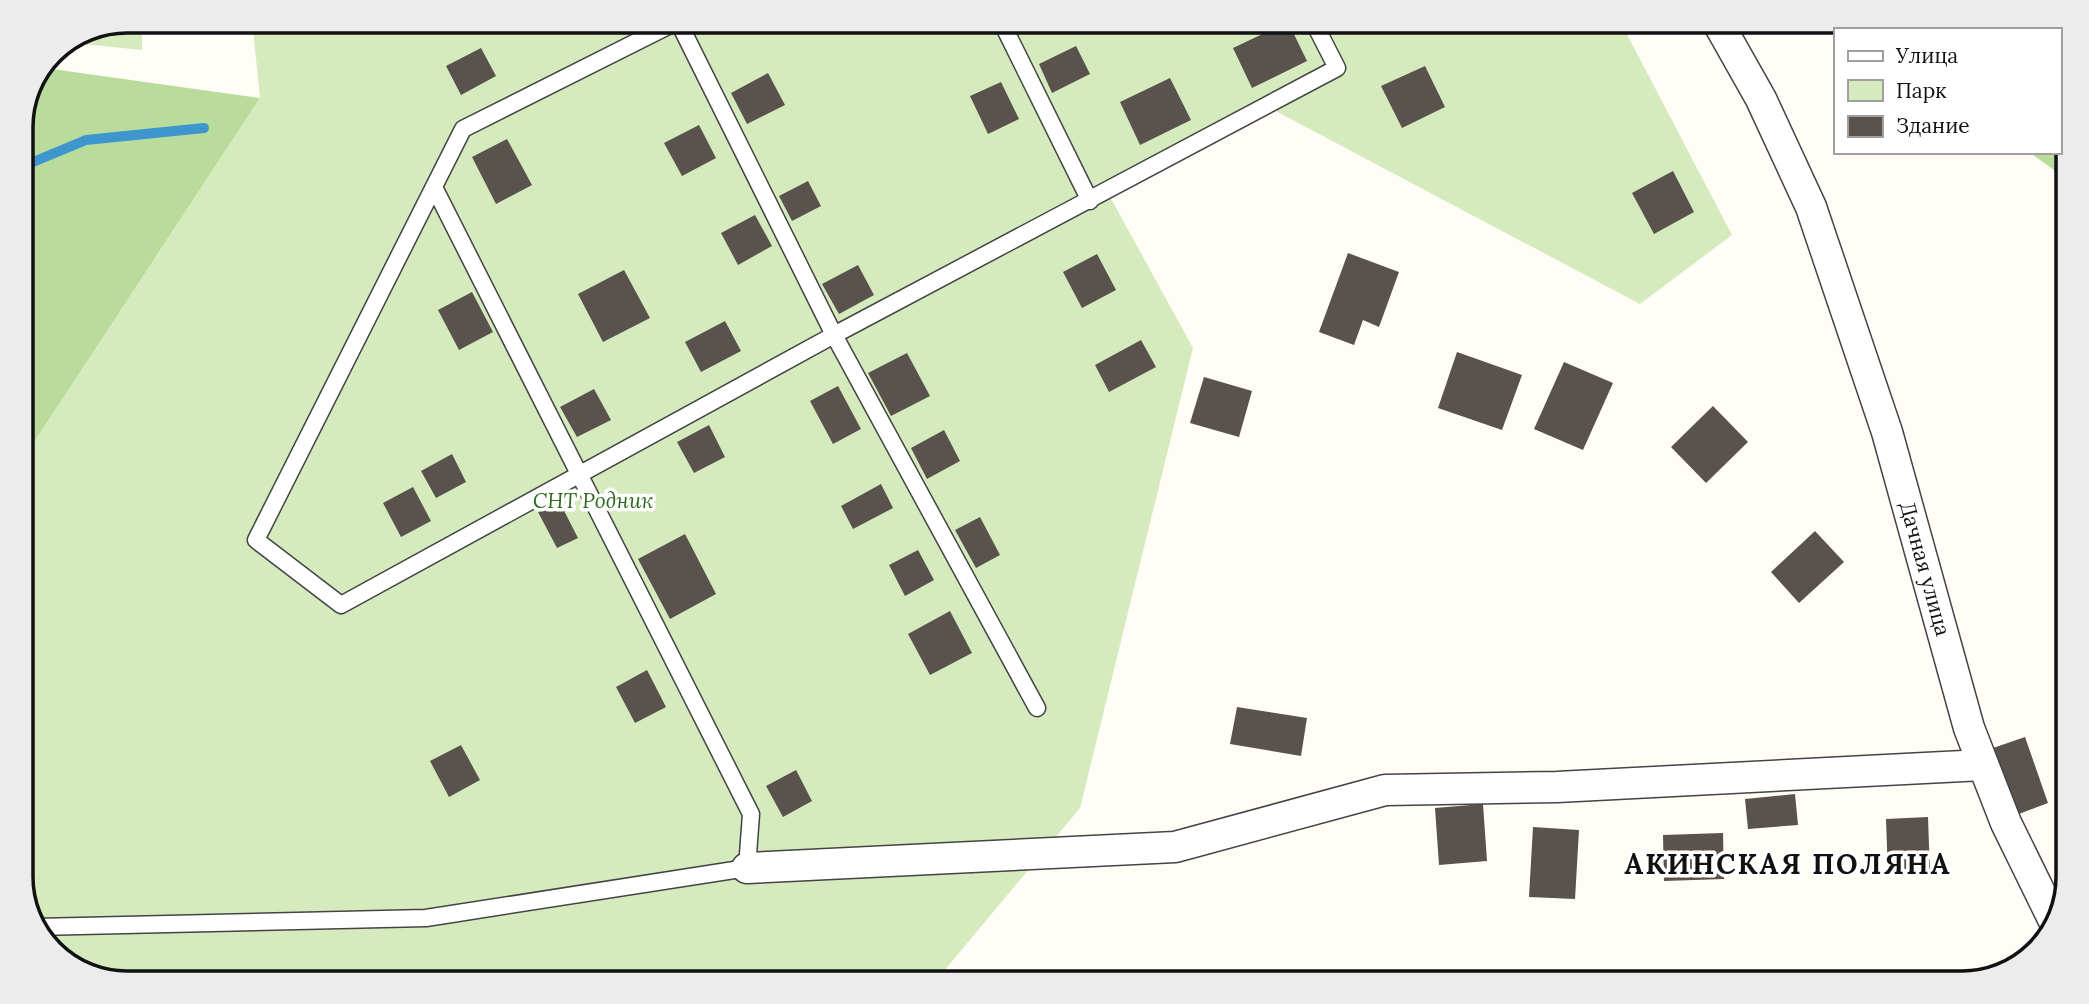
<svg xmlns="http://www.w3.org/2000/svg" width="2089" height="1004" font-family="Lora,serif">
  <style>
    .green { fill: #d5ebbd }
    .forest { fill: #b9dc9c }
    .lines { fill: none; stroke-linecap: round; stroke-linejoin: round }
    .stream { stroke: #3f96cf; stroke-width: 10 }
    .building { fill: #5a524d }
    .lane-casing { stroke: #444; stroke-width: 19 }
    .street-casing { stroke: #444; stroke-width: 33 }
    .lane { stroke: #fff; stroke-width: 16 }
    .street { stroke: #fff; stroke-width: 30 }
    .labels { text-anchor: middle; stroke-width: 7; stroke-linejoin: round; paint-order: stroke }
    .park-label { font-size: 21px; font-style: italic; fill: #2f6b1f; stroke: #fff }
    .street-label { font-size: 21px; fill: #111; stroke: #fff }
    .district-label { font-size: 28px; font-weight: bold; letter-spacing: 2px; fill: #111; stroke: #fff }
    .rim { fill: none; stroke: #111; stroke-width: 3.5 }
  </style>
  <rect width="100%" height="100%" fill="#fffdf5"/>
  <path class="green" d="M127 21H142V50L73 43Z
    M252 21H1620L1732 235 1640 304 1268 107 1109 195 1193 348 1080 808 934 983H127L80 972 39 936 21 884V462L260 98Z"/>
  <path class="forest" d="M1895 21H1962L2000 30H1897Z
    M45 68 260 98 21 462V120Z
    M2059 95 2068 120V180L2029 152H2059Z"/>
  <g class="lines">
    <path class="stream" d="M21 167 86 140 204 128"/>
  </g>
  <path class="building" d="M1288 22 1307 61 1252 88 1233 48Z
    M1076 46 1090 74 1052 93 1039 64Z
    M481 48 496 76 461 95 446 66Z
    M1425 66 1445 107 1402 128 1381 86Z
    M768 73 785 105 747 124 731 93Z
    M1170 78 1191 120 1140 145 1120 102Z
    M1001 82 1019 119 988 134 970 96Z
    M699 125 716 158 682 176 664 143Z
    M507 139 532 185 496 204 472 157Z
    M1673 171 1694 212 1654 234 1632 193Z
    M808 181 821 206 792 221 779 196Z
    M755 215 772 246 738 265 721 233Z
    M1348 253 1399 272 1379 327 1363 320 1354 345 1319 332Z
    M1097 254 1116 290 1082 308 1063 272Z
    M858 265 874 295 839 314 822 284Z
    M624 270 650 318 603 342 578 294Z
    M472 292 493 332 459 350 438 310Z
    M725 321 741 351 701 372 685 342Z
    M1141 340 1156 367 1109 392 1095 365Z
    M1457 352 1522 375 1502 430 1438 408Z
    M907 353 930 396 891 416 868 373Z
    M1564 362 1613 383 1583 450 1534 429Z
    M1204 377 1252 391 1239 437 1190 423Z
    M838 386 861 429 833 444 810 401Z
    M594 389 611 420 577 437 560 407Z
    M1713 406 1748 442 1706 483 1671 447Z
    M709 425 725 457 694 473 677 442Z
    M944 430 960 461 927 479 911 448Z
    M452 454 466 482 436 498 421 471Z
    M881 484 893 508 853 529 841 506Z
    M413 487 431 521 401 537 383 503Z
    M559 501 578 538 557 548 538 512Z
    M980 517 1000 555 976 568 955 530Z
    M1815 531 1844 562 1799 603 1771 572Z
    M685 534 716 594 670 619 638 559Z
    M918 550 934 580 905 596 889 565Z
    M950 611 972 653 930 675 908 634Z
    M647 670 666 707 635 723 616 687Z
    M1237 707 1307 718 1301 756 1230 744Z
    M2025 737 2048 803 2016 815 1993 748Z
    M461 745 480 780 449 797 430 761Z
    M796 770 812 801 783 817 766 786Z
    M1795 794 1798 825 1748 829 1745 799Z
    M1483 804 1487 861 1439 865 1435 808Z
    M1928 817 1930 874 1888 876 1886 819Z
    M1533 827 1579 830 1575 899 1529 897Z
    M1723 833 1724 879 1664 881 1663 835Z"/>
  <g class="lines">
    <g class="lane-casing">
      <path id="lane" d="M678 21 463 129 256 540 341 605 834 335 1037 708
        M678 21 834 335 1337 68 1313 21
        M1001 21 1090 201
        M36 927 426 918 747 868 751 814 434 187"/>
    </g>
    <g class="street-casing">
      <g id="street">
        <path id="s1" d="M1717 21 1761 99 1811 207 1887 432 1969 728 2006 823 2056 925"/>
        <path d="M747 868 1175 847 1385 790 1557 787 1983 765"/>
      </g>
    </g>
    <use href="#lane" class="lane"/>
    <use href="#street" class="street"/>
  </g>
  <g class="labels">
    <g class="park-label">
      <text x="593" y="508">СНТ Родник</text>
    </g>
    <g class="street-label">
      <text dy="7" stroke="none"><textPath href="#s1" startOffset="588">Дачная улица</textPath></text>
    </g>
    <g class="district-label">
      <text x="1788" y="874">АКИНСКАЯ ПОЛЯНА</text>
    </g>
  </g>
  <path d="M0 0H2089V1004H0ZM127 33H1962A94 94 0 0 1 2056 127V877A94 94 0 0 1 1962 971H127A94 94 0 0 1 33 877V127A94 94 0 0 1 127 33Z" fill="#ececec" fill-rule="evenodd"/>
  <path class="rim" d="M127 33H1962A94 94 0 0 1 2056 127V877A94 94 0 0 1 1962 971H127A94 94 0 0 1 33 877V127A94 94 0 0 1 127 33Z"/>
  <rect x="1834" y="28" width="228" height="126" fill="#ffffff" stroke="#a0a0a0" stroke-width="2"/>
  <rect x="1848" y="51" width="35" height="10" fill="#ffffff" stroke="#a0a0a0" stroke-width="2"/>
  <text x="1896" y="63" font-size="21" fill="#111111">Улица</text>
  <rect x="1848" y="80" width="35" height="21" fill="#d5ebbd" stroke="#a0a0a0" stroke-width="2"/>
  <text x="1896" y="98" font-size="21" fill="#111111">Парк</text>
  <rect x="1848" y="116" width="35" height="21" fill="#5a524d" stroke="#a0a0a0" stroke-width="2"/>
  <text x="1896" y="133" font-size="21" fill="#111111">Здание</text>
</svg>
